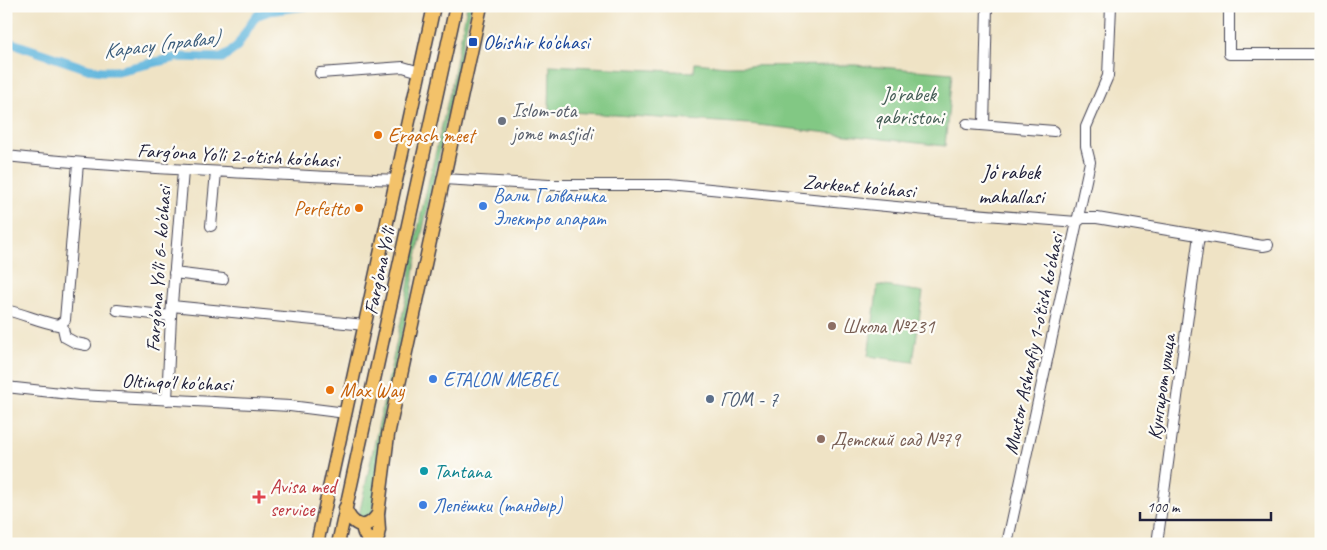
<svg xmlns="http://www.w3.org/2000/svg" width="1327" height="550" font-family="Caveat,sans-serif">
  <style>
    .green { fill: #82c884; stroke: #527560 }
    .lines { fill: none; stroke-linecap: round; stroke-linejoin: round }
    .canal { stroke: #60b6dd; stroke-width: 9 }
    .minor-casing { stroke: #413f50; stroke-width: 12 }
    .major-casing { stroke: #413f50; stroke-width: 15 }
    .minor { stroke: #fff; stroke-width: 10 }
    .major { stroke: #f3c26a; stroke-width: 12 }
    .transit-dot { fill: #1a4fb4; stroke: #fdfcf7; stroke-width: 2 }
    .worship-dot { fill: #6b7280; stroke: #fdfcf7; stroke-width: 2 }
    .food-dot { fill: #e8710a; stroke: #fdfcf7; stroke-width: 2 }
    .shop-dot { fill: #3f7fe0; stroke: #fdfcf7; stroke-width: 2 }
    .education-dot { fill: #8d6e63; stroke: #fdfcf7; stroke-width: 2 }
    .service-dot { fill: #5c6f8a; stroke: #fdfcf7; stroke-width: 2 }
    .culture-dot { fill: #0f9aa8; stroke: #fdfcf7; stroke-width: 2 }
    .health-dot { fill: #e0444e; stroke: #fdfcf7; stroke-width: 2 }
    .labels { text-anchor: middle; stroke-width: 4.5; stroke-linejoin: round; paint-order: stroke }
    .transit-label { font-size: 20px; fill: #164399; stroke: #fdfcf7; text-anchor: start }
    .park-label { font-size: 20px; fill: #445c55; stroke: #fdfcf7 }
    .worship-label { font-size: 20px; fill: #5b616d; stroke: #fdfcf7; text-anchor: start }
    .food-label { font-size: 20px; fill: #c56008; stroke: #fdfcf7; text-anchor: start }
    .street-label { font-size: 20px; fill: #22223b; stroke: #fdfcf7 }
    .shop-label { font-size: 20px; fill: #366cbe; stroke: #fdfcf7; text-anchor: start }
    .education-label { font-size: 20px; fill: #785e54; stroke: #fdfcf7; text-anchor: start }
    .service-label { font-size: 20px; fill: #4e5e75; stroke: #fdfcf7; text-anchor: start }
    .culture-label { font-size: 20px; fill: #0d838f; stroke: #fdfcf7; text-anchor: start }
    .health-label { font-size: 20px; fill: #be3a42; stroke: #fdfcf7; text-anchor: start }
    .water-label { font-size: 21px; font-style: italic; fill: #3b5d7c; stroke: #fdfcf7 }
    .neighbourhood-label { font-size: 21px; fill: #22223b; stroke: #fdfcf7 }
  </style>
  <rect width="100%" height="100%" fill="#fdfcf7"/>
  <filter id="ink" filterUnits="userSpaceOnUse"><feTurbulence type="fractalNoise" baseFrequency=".02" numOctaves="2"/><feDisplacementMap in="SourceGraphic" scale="10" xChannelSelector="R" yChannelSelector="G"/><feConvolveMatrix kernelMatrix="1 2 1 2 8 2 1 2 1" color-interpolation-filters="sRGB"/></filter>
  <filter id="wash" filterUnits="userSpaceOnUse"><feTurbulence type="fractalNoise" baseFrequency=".0096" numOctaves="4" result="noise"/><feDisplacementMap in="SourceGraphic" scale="20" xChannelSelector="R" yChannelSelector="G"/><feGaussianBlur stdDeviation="1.12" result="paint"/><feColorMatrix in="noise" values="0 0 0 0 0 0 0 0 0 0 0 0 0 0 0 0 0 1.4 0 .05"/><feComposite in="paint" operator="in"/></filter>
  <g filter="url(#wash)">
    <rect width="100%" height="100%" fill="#efe3c5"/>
    <path class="green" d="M467 6H471L415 266 411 295 382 422 372 518 370 520 360 519 359 515 407 294 411 266 422 210 452 83Z
      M695 63 726 66 855 65 952 73 945 146 749 124 571 112H549L550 65 694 72Z
      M878 285 923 292 913 362 868 356Z"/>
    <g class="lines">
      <path class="canal" d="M6 41 88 69 102 71H117L178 57 222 58 236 48 253 20 258 15 269 11 305 6"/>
    </g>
  </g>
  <g filter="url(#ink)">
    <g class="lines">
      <g class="minor-casing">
        <path id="minor" d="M1229 6V54H1321
          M320 73 403 67 420 72
          M6 102 7 96
          M967 124 1054 131
          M984 125 987 6
          M6 156C136 169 266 174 396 180
          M443 179 549 185H669L948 212 1077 222 1082 218H1097L1263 246 1268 245
          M211 226 216 172
          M174 273 223 279
          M172 306 365 325
          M6 310C24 314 40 322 58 325L65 320 78 163
          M117 310 171 316
          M62 324 65 337 76 343 86 345
          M6 387 79 395 290 406 346 413
          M167 400 171 316 183 171
          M1007 544 1090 162 1086 146V127L1108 76 1111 6
          M1157 544 1199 235"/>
      </g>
      <g class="major-casing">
        <path id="major" d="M345 508C353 527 366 532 378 514
          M365 526 363 530C365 539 370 540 378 538
          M317 544 434 6
          M338 544 456 6
          M376 544 379 530 378 514 388 435 481 6"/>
      </g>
      <use href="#minor" class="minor"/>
      <use href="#major" class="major"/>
    </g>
  </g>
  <rect class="transit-dot" x="468" y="37" width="10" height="10" rx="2.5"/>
  <circle class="worship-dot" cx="502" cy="121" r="5"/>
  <g class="food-dot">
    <circle cx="378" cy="135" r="5"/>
    <circle cx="359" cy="208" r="5"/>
    <circle cx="330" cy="390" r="5"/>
  </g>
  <g class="shop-dot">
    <circle cx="483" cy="206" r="5"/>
    <circle cx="433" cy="379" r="5"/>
    <circle cx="423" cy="505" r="5"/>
  </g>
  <g class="education-dot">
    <circle cx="832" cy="326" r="5"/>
    <circle cx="821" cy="439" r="5"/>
  </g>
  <circle class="service-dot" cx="710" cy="399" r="5"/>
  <circle class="culture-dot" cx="424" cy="471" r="5"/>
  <path class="health-dot" d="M256.5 489.5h5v5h5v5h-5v5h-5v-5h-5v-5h5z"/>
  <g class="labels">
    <g class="transit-label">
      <text x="483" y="49">Obishir ko'chasi</text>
    </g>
    <g class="park-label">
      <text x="909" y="101">Jo'rabek<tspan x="909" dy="23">qabristoni</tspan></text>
    </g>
    <g class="worship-label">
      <text x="512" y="117">Islom-ota<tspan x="512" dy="23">jome masjidi</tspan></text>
    </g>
    <g class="food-label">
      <text x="388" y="142">Ergash meet</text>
      <text x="349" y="215" text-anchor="end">Perfetto</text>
      <text x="340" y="397">Max Way</text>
    </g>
    <g class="street-label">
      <text transform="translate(238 155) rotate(3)" y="7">Farg'ona Yo'li 2-o'tish ko'chasi</text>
      <text transform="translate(859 186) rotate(5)" y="7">Zarkent ko'chasi</text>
      <text transform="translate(158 269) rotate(-86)" y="7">Farg'ona Yo'li 6- ko'chasi</text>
      <text transform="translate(379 271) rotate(-78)" y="7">Farg'ona Yo'li</text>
      <text transform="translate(1033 344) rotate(-78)" y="7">Muxtor Ashrafiy 1-o'tish ko'chasi</text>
      <text transform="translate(177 382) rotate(2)" y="7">Oltinqo'l ko'chasi</text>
      <text transform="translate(1161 387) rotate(-82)" y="7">Кунгирот улица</text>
    </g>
    <g class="shop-label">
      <text x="493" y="202">Вали Галваника<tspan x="493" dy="23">Электро апарат</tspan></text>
      <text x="443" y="386">ETALON MEBEL</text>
      <text x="433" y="512">Лепёшки (тандыр)</text>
    </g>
    <g class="education-label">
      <text x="842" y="333">Школа №231</text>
      <text x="831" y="446">Детский сад №79</text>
    </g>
    <g class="service-label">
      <text x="720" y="406">ГОМ - 7</text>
    </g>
    <g class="culture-label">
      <text x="434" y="478">Tantana</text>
    </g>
    <g class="health-label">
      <text x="270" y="493">Avisa med<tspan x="270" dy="23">service</tspan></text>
    </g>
    <g class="water-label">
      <text transform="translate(161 44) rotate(-7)" y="7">Карасу (правая)</text>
    </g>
    <g class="neighbourhood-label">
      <text x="1011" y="179">Joʻrabek<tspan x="1011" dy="24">mahallasi</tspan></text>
    </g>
  </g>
  <rect width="1327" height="550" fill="none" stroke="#fdfcf7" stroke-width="25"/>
  <path d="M1140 512v8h131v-8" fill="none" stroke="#22223b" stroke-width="2.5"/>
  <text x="1147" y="512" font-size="15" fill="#22223b" stroke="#fdfcf7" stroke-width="4" paint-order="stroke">100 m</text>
</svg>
